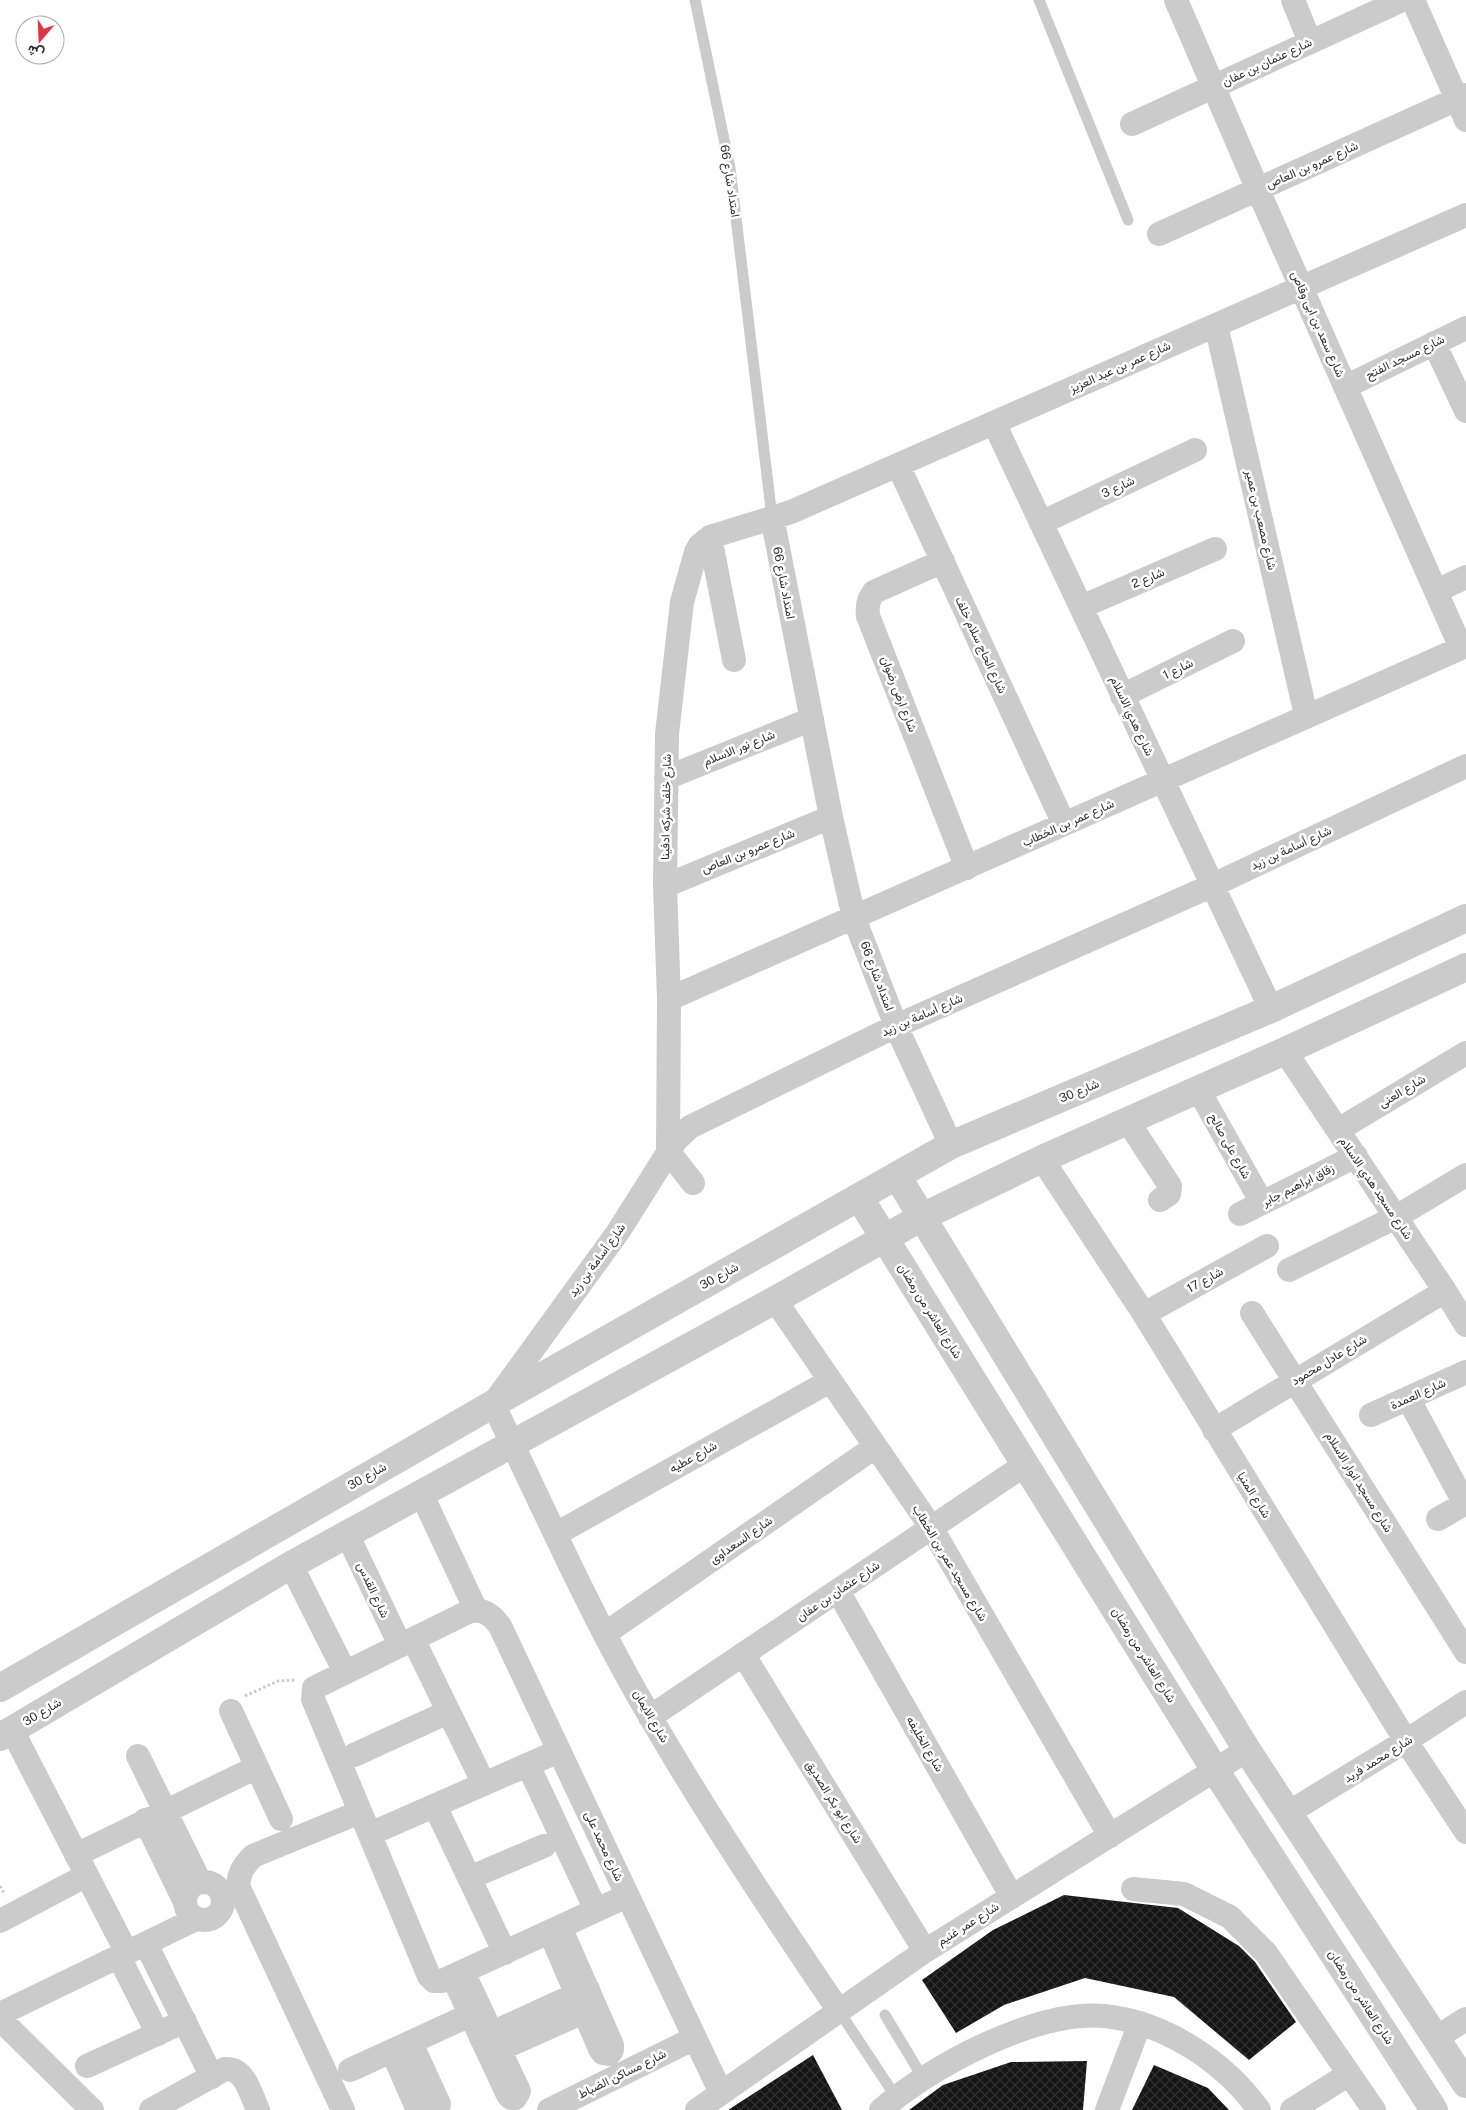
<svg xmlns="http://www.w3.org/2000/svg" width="1466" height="2110" font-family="'Public Sans',Vazirmatn,sans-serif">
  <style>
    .building { fill: url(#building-cross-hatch) }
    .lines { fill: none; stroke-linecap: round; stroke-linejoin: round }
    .path { stroke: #cbcbcb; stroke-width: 3; stroke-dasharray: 2.5 2.5; stroke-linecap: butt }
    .service { stroke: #cbcbcb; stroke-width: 11 }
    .minor { stroke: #cbcbcb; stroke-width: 24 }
    .tertiary { stroke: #cbcbcb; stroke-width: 28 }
    .labels { text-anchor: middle; stroke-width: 5; stroke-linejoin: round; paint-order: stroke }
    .street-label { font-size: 12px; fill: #2e2e2e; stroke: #fff }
  </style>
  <defs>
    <pattern id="building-cross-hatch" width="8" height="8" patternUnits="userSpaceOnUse" patternTransform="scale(1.25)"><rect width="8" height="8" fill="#151515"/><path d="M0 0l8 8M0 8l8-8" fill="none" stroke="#2f2f2f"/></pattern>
  </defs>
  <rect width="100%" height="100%" fill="#fff"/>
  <path class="building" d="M1064 1895 1178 1908 1239 1946 1255 1962 1296 2022 1249 2060 1174 1997 1085 1978 1004 2005 956 2033 922 1980 993 1930Z
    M813 2055 842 2110H728Z
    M1087 2061 1083 2110H909L943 2085 1011 2062Z
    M1154 2065 1208 2088 1229 2110H1132Z"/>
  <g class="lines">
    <path class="path" d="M245 1696 278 1681 295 1680
      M0 1886 5 1895"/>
    <path class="service" d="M695 0 730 168 772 517
      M1039 0 1128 220
      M839 2011 896 2097
      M885 2015 923 2078"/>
    <path class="minor" d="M1176 0 1258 190 1461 648
      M1293 0 1310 42
      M1413 0 1466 120
      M1132 124 1402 0
      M1159 234 1466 95
      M1216 325 1306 715
      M1434 343 1466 411
      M1345 387 1466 328
      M994 423 1271 1009
      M898 465 1064 824
      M772 517 831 817 854 918 896 1026 951 1145
      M1041 523 1195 450
      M710 537 734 660
      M943 561 874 592C868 600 867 606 868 616L967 868
      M1436 591 1466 577
      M1081 607 1215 549
      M1122 696 1233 641
      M666 778 812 719
      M665 886 831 817
      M669 999C935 883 1200 762 1466 646
      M1285 1051 1445 1291 1466 1325
      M1198 1089 1262 1203
      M1127 1120 1170 1186 1169 1194 1160 1200
      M1338 1130 1466 1053
      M1042 1159 1144 1314 1406 1741 1466 1832
      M693 1183 668 1151 669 999 665 886 667 734 682 602 696 552 700 545 710 537 791 512 1466 215
      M1240 1214 1356 1156
      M1289 1270 1396 1217 1466 1175
      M775 1300 931 1527 1110 1836
      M1252 1313 1466 1652
      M1144 1314 1267 1246
      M1408 1398 1465 1504
      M1371 1415 1466 1372
      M1214 1430 1445 1291
      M421 1493 476 1610
      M1438 1519 1466 1503
      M347 1534 400 1645
      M556 1534 830 1381
      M291 1565 345 1672
      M838 1591 1012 1897
      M606 1633 875 1447
      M413 1639 484 1784
      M743 1654 925 1951
      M231 1711 281 1819
      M650 1717 1026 1464
      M12 1730 127 1953
      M354 1755 448 1712
      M138 1756 200 1882
      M528 1765 596 1910
      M435 1806 505 1953
      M1288 1813 1406 1741 1466 1702
      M145 1820 184 1900
      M370 1834 559 1751
      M76 1855 257 1767
      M469 1878 544 1846
      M185 1901a19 19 0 1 1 38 0a19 19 0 1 1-38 0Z
      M1133 1889 1184 1894 1230 1917 1266 1953 1374 2110
      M627 1896 442 1981H434L429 1976 313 1699 314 1688 468 1612C483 1608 491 1614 500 1626L721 2093
      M0 1921 87 1875
      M550 1932 600 2049 603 2053 609 2054 612 2050V2045L560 1927
      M146 1944 212 2077
      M119 1957 158 2034
      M453 1977 508 2095 511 2098H515L519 2091 463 1972
      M839 2011C774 1915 709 1818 651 1718 592 1619 544 1508 493 1404L618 1232 676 1140 690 1127 896 1026 1211 886 1466 766
      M0 2014 196 1919
      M0 2019 92 2110
      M481 2038 588 1989
      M1436 2038 1466 2019
      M411 2043 439 2104 436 2110
      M392 2051 418 2110
      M489 2054 595 2007
      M87 2066 185 2021
      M350 2070 481 2010
      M151 2110 225 2069C245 2067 251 2095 258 2110
      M343 2110 238 1886C239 1873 243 1866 253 1856L360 1812
      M549 2110 695 2038
      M697 2110 925 1951 1247 1750
      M881 2110C931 2066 1036 2010 1104 2016 1164 2022 1224 2061 1259 2110
      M1107 2110 1140 2023
      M1292 2110 1349 2074"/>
    <path class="tertiary" d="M897 1176 1247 1750 1466 2084
      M859 1197 1215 1770 1434 2110
      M0 1688 493 1404 951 1145 1271 1009 1466 918
      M0 1737 291 1565 775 1300 922 1217 1042 1159 1285 1051 1466 967"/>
  </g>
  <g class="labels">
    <g class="street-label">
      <text transform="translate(1267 62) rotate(-25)" y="4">شارع عثمان بن عفان</text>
      <text transform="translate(1312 165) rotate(-24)" y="4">شارع عمرو بن العاص</text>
      <text transform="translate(730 181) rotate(81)" y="4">امتداد شارع 66</text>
      <text transform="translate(1318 324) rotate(66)" y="4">شارع سعد بن ابى وقاص</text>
      <text transform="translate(1405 357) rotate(-26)" y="4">شارع مسجد الفتح</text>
      <text transform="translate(1120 367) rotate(-24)" y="4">شارع عمر بن عبد العزيز</text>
      <text transform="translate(1118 487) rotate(-25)" y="4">شارع 3</text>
      <text transform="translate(1261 520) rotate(77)" y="4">شارع مصعب بن عمير</text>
      <text transform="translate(1148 578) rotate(-23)" y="4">شارع 2</text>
      <text transform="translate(784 583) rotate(79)" y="4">امتداد شارع 66</text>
      <text transform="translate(981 645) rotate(65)" y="4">شارع الحاج سلام خلف</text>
      <text transform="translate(1178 669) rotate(-26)" y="4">شارع 1</text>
      <text transform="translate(899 694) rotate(69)" y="4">شارع ارض رضوان</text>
      <text transform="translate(1132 716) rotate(65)" y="4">شارع هدي الاسلام</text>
      <text transform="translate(739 748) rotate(-22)" y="4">شارع نور الاسلام</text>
      <text transform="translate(666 807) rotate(-89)" y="4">شارع خلف شركه ادفينا</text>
      <text transform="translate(1068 823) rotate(-24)" y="4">شارع عمر بن الخطاب</text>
      <text transform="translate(1291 848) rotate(-25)" y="4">شارع أسامة بن زيد</text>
      <text transform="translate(748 851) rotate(-22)" y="4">شارع عمرو بن العاص</text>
      <text transform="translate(877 976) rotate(69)" y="4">امتداد شارع 66</text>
      <text transform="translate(922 1015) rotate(-24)" y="4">شارع أسامة بن زيد</text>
      <text transform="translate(1079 1091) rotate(-23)" y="4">شارع 30</text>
      <text transform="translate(1402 1091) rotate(-31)" y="4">شارع العنى</text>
      <text transform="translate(1230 1146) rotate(61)" y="4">شارع على صالح</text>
      <text transform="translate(1298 1185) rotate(-27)" y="4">زقاق ابراهيم جابر</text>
      <text transform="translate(1376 1188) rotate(56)" y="4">شارع مسجد هدي الاسلام</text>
      <text transform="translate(597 1260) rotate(-54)" y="4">شارع أسامة بن زيد</text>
      <text transform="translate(719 1276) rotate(-29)" y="4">شارع 30</text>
      <text transform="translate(1205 1280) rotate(-29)" y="4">شارع 17</text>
      <text transform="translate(930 1311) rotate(58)" y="4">شارع العاشر من رمضان</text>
      <text transform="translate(1329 1360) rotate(-31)" y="4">شارع عادل محمود</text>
      <text transform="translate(1418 1394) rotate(-24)" y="4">شارع العمدة</text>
      <text transform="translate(693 1457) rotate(-29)" y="4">شارع عطيه</text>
      <text transform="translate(367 1476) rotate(-30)" y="4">شارع 30</text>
      <text transform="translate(1359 1482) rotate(58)" y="4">شارع مسجد انوار الاسلام</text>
      <text transform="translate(1254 1495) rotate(58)" y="4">شارع المنيا</text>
      <text transform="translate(741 1540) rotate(-35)" y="4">شارع السعداوى</text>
      <text transform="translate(950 1563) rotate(59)" y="4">شارع مسجد عمر بن الخطاب</text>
      <text transform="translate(373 1590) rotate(65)" y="4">شارع القدس</text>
      <text transform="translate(838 1591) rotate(-34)" y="4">شارع عثمان بن عفان</text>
      <text transform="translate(1144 1655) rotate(58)" y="4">شارع العاشر من رمضان</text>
      <text transform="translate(42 1712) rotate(-31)" y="4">شارع 30</text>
      <text transform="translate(651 1716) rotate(60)" y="4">شارع الايمان</text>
      <text transform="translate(925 1744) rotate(60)" y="4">شارع الخليفه</text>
      <text transform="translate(1378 1759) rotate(-32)" y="4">شارع محمد فريد</text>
      <text transform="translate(834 1802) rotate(58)" y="4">شارع ابو بكر الصديق</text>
      <text transform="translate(604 1846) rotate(65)" y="4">شارع محمد على</text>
      <text transform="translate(968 1924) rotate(-32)" y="4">شارع عمر غنيم</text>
      <text transform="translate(1361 1997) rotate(57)" y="4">شارع العاشر من رمضان</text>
      <text transform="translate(622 2074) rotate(-26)" y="4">شارع مساكن الضباط</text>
    </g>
  </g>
  <g transform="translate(40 40) rotate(199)"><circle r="24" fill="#ffffff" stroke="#ababab"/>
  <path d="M0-4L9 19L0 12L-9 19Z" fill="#df3545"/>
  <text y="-8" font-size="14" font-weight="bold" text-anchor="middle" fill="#2e2e2e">ش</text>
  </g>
</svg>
